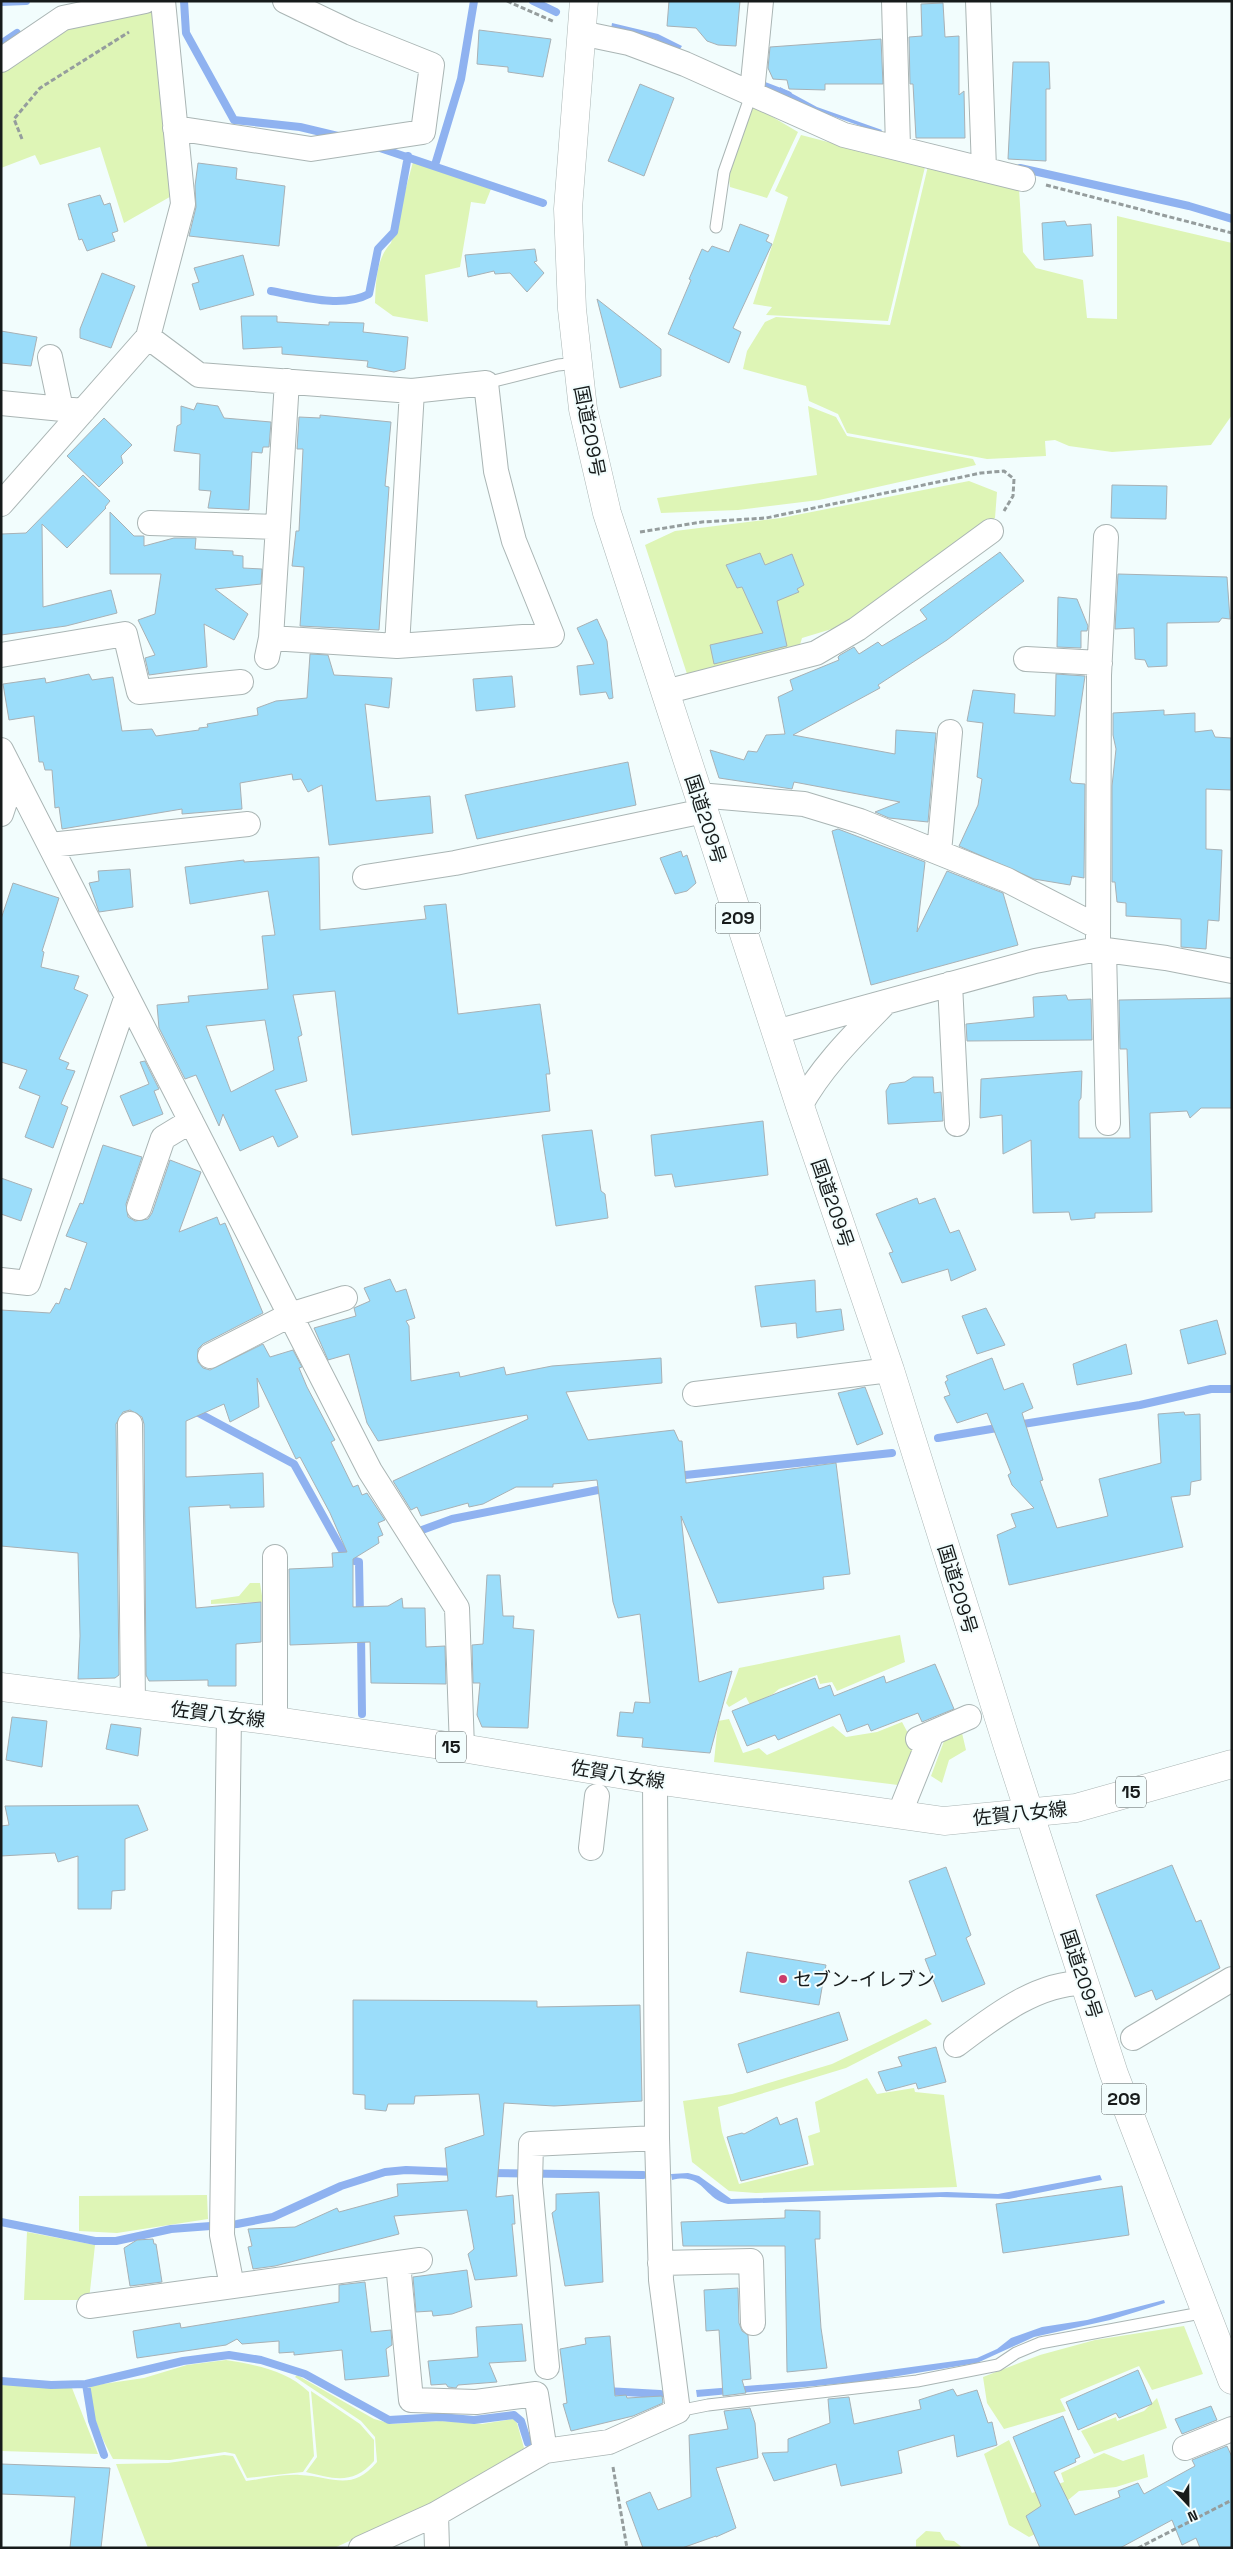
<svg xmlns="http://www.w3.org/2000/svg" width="1233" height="2549" font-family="'Space Grotesk','Noto Sans JP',sans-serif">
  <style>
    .green { fill: #def5b6 }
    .water { fill: #8fb2f0 }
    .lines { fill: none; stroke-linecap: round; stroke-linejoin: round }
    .stream { stroke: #8fb2f0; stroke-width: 8 }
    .building { fill: #9bddfa; stroke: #a8b1b5; fill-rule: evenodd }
    .service-casing { stroke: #aab5b4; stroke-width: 13 }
    .minor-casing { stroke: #aab5b4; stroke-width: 26 }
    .primary-casing { stroke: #aab5b4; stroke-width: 29 }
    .trunk-casing { stroke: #aab5b4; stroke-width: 29 }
    .path { stroke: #959d9d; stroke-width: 3; stroke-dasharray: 5 2.5; stroke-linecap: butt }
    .service { stroke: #fff; stroke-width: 11 }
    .minor { stroke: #fff; stroke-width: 24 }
    .primary { stroke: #fff; stroke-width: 28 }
    .trunk { stroke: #fff; stroke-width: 28 }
    .poi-dot { fill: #ca3d6b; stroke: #f2fdfd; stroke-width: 2 }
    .labels { text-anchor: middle; stroke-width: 4; stroke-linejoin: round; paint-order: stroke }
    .shield { fill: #f2fdfd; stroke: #595f5f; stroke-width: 1 }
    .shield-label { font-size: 18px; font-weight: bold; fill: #171b1b }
    .street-label { font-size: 19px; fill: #171b1b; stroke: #f2fdfd }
    .poi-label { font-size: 19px; fill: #171b1b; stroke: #f2fdfd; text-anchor: start }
  </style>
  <rect width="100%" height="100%" fill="#f2fdfd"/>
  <path class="green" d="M155 5 175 194 124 223 100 147 40 165 35 155 1 168V68L65 25Z
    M752 105 798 132 767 198 730 187 728 171Z
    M801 135 925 167 888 321 766 315 772 307 753 304 788 197 775 191Z
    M413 162 491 189 485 204 471 202 460 267 425 275 428 322 393 316 375 303C376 281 376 259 391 243Z
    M928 166 1019 189 1023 252 1036 268 1083 280 1087 318 1117 319V216L1232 243V415L1211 445 1112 452 1069 446 1055 440 1045 441 1046 456 987 459 847 433 838 414 809 401 806 386 743 369 747 351 765 322 776 317 890 325Z
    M808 406 836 417 847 436 973 459 976 465 819 500 738 510 661 513 657 498 817 475Z
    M969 481 997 492 995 518 845 625 802 638 799 648 687 674 645 545 675 531 781 518Z
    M250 1583H260L263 1602 211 1604V1600L239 1596Z
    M900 1635 905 1662 837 1691 832 1682 820 1684 817 1675 779 1689 773 1694 750 1705 746 1697 729 1707 726 1703 739 1668Z
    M729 1719 743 1753 759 1748 767 1755 833 1726 846 1737 877 1732 902 1722 918 1752 906 1786 714 1762 718 1721Z
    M962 1733 966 1750 949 1760 942 1783 931 1776 944 1741Z
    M926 2019 932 2024 846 2068 718 2107 722 2132 739 2184 814 2165 808 2136 820 2132 815 2102 867 2078 877 2094 914 2088 915 2092 944 2095 957 2187 756 2193 729 2191 692 2162 683 2101 732 2094 832 2064Z
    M207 2195 208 2219 117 2233 79 2231V2196Z
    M27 2232 95 2245 89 2300H24Z
    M1184 2326 1203 2374 1152 2390 1139 2366 1060 2399 1066 2411 1004 2429 987 2403 983 2377 1040 2355 1095 2340Z
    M226 2360C256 2365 286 2370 309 2392L314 2456 303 2472 247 2478 235 2454 225 2452 170 2460 113 2459C100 2435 91 2414 89 2386L144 2378 187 2365Z
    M297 2375 374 2419 392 2424 441 2421 482 2424 513 2419 517 2423 524 2448 447 2497 334 2548H148L116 2464 168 2463 224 2455 233 2456 246 2481C263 2479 282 2474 300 2475 332 2476 351 2493 377 2462L375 2437 361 2421 295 2377Z
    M1 2383 72 2388 98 2454 1 2451Z
    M311 2391 360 2424 374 2440V2461C353 2485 334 2479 306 2472L317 2457Z
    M1157 2398 1167 2428 1094 2454 1081 2431 1116 2417 1117 2421 1144 2411Z
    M1009 2440 1032 2493 1064 2482 1061 2473 1104 2453 1123 2461 1144 2454 1148 2477 1116 2487 1079 2491 1067 2501 1046 2529 1029 2537 1009 2525 984 2454Z
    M926 2531 940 2532 945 2540 954 2541 963 2548H916V2540Z"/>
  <path class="water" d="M612 23 658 34 682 46 678 52 655 39 611 29Z
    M780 87 817 107 882 130 880 133 807 107 779 92Z
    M688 2173 699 2176 731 2199 947 2192 998 2194 1100 2175 1102 2180 1009 2199 940 2197 728 2204C704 2200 704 2172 672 2180L671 2174Z
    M1164 2300 1165 2303 1110 2320 1034 2337 977 2363 868 2381 697 2397 696 2390 809 2381 977 2358 997 2349 1011 2338 1042 2327 1087 2320Z"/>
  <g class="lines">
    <path class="stream" d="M184 1 186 33 234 120 300 127 342 137
      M533 1 556 12
      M1 2 26 1
      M1 44 17 33
      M757 83 788 95
      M377 147 543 203
      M435 165 461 79 474 1
      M1020 168 1189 206 1232 219
      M271 291C300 296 341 309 369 294L378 249 394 232 408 156
      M193 1410 294 1464 347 1559 359 1562 360 1616
      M1017 1425 1140 1405 1211 1389H1232
      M938 1438 1003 1427
      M676 1476 892 1453
      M422 1530 452 1519 608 1488
      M361 1633 362 1714
      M488 2173 643 2175
      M1 2222 95 2241H116L171 2229 237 2224 273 2217 341 2186 385 2172 406 2170 456 2172
      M1 2381 51 2385 86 2384 183 2361 229 2355 261 2360 305 2374 389 2420 440 2417 474 2420 514 2415 521 2421 528 2443
      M86 2384 92 2421 104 2455
      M606 2391 660 2394"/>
  </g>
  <path class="building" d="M669 1H740L736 46 718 45 707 41 696 28 667 26Z
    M943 3 945 37 959 36V95L964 91 965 138H916L913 84H910L909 37 922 36 921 4Z
    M479 30 551 39 543 77 508 72V67L477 64Z
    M881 39 883 84H825V90L789 89 787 80 773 79 768 68 770 47Z
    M1013 62H1049L1050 89H1046V161L1008 159Z
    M640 84 674 98 644 176 608 161Z
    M198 163 237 168 236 179 285 186 279 246 189 236 196 207 195 186Z
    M100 195 104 205 110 203 118 231 112 233 115 241 87 251 82 239 79 240 68 204Z
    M1065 221 1067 226 1091 224 1093 256 1044 260 1042 223Z
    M740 224 769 235 766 241 772 244 733 328 741 332 729 363 668 334 691 280 689 279 702 249 708 252 712 246 729 252Z
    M535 249 537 261 534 262 544 273 527 292 510 273 495 274 494 271 468 277 465 255Z
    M243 255 254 295 200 310 192 284 199 282 194 268Z
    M102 273 135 286 111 348 80 338V329Z
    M597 299 661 349V376L620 388Z
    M241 316H277V322L329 325V322L364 323 363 332 408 337 405 369 394 372 367 367 368 361 282 354V347L243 349Z
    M1 331 37 337 31 366 1 363Z
    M197 403 218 406 224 418 271 422 269 447H263L262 453 252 452 249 510 208 508 211 491 199 490 200 454 174 451 177 426 181 424V406L194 410Z
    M320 415 391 422 385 486 389 487 379 630 300 626 304 567 292 566 296 531H299L303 449H297L299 417 320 418Z
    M104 418 132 445 121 456 123 463 99 487 67 456Z
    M83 475 110 501 105 507 106 508 67 548 42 524 43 607 111 590 117 613 66 626 1 635V534L26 533Z
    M1112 485 1167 486 1166 519 1111 518Z
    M110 512 134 536H144V546L174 538H196L195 549 233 551V555L243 556V568L262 569 261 584 215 589 248 614 234 640 204 624 207 667 149 675 145 658 155 655 138 620 155 614 161 574H110Z
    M1000 552 1024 581 947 640 878 685 880 688 793 735 895 754 896 730 936 733 928 822 889 818 875 812 900 802 794 782 792 789 719 778 710 750 744 760 748 751 757 752 766 735 785 734 778 697 793 690 790 680 839 660 838 657 840 655 854 647 859 654 878 642 882 646 927 619 920 610Z
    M760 553 765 565 792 554 804 585 797 589 799 592 777 601 787 646 714 664 710 645 763 633 742 587 737 588 726 565Z
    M1118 574 1227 577 1230 619 1222 618 1219 622 1167 623V666L1148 667 1145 660 1135 659 1134 628 1115 629Z
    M1058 597 1077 599 1088 626 1087 631H1081V648L1057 647Z
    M597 619 607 641 613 698 609 699 606 692 580 695 577 666 594 664 577 628Z
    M310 654 328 655 334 675 392 678 389 708 365 704 376 801 430 796 433 833 329 845 322 785 308 792 301 779 293 780 292 774 240 783 242 809 182 814V809L62 829 59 807 55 808 52 770H45L43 762H39L34 716 9 720 3 684 45 678 46 683 89 674 92 680 113 677 122 731 152 729 156 736 199 730V728L208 727 207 724 258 715 257 708 276 701 307 698Z
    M1056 674 1085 676 1070 780 1072 783 1085 784 1084 878 1072 876 1070 885 1034 879 959 846 978 805 982 779 977 777 983 723 967 721 973 690 1015 694 1014 713 1055 716Z
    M512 676 515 707 476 711 473 679Z
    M1164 710V715L1195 713V732L1212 730 1215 737 1231 738V790L1206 789V849L1222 850 1219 921 1208 920 1206 949 1181 947V919L1126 916V903L1117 902 1115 882H1112V786L1116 749 1113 735V713Z
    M628 762 636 805 477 839 465 795Z
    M838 829 925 862 917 932 947 871 1003 893 1018 945 871 985 832 831Z
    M681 851 683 857 687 855 696 883 687 891 675 894 660 858Z
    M319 857 320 930 426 919 424 906 446 904 458 1014 540 1004 550 1074H546L550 1111 352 1135 335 991 293 995 302 1035 298 1037 307 1081 275 1090 298 1137 278 1147 273 1136 240 1151 223 1114 219 1126 196 1075 185 1079 159 1028 157 1005 189 1002 188 996 268 989 262 936 275 935 268 891 190 904 185 867 244 860V862ZM265 1020 274 1070 231 1092 206 1026Z
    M130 869 133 907 99 912 89 883 99 881 98 871Z
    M13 883 59 898 42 951 44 952 41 967 79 976 74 989 88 995 59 1059 69 1063 66 1069 75 1071 61 1104 68 1107 53 1148 25 1137 40 1096 19 1088 27 1070 1 1062V919Z
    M1066 995 1068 1000 1091 999 1092 1040 967 1041 966 1024 1034 1017 1033 997Z
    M1232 998V1108H1201L1190 1118 1187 1111 1150 1113 1152 1212 1095 1213V1218L1071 1220 1069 1212 1033 1213 1031 1140 1003 1154 1002 1115 980 1118 981 1079 1082 1071 1081 1098 1079 1101V1138H1130L1127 1049H1120L1119 1000Z
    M145 1061 159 1089 154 1091 163 1114 133 1126 120 1096 149 1084 140 1062Z
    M913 1077H933L934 1093 941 1092 943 1121 888 1124 886 1091 890 1084 905 1082Z
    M763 1121 768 1175 675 1187 672 1174 655 1176 651 1135Z
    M592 1130 601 1191 605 1194 608 1218 556 1226 542 1135Z
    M103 1145 142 1157 126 1204 128 1217 135 1221 148 1219 152 1213 170 1160 201 1172 179 1232 217 1217 220 1225 225 1223 263 1313 203 1344 198 1349V1362L203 1368 210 1370 263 1344 270 1357 293 1350 302 1367 299 1368 307 1387 335 1440 331 1442 353 1487 358 1485 362 1495 367 1493 385 1520 378 1523 383 1535 378 1537 379 1543 353 1559V1607L388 1606 402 1598 403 1608H425L426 1647 445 1646 446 1684 371 1683 370 1642 290 1645 289 1569 333 1567 332 1553 347 1552 330 1513 300 1457 296 1459 257 1378 259 1407 230 1422 224 1404 186 1421V1477L263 1473 264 1507 230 1508V1505L189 1507 196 1608 261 1602V1642L236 1644V1686H208V1680L149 1681 146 1675 144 1424 142 1417 130 1410 123 1412 116 1424 119 1675 115 1678 78 1679 80 1636 78 1553 1 1546V1310L50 1313 56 1303 59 1304 65 1288 70 1290 87 1243 66 1236 80 1203 83 1204Z
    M1 1178 32 1189 21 1221 1 1214Z
    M917 1198 919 1204 935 1198 950 1233 959 1230 976 1270 951 1281 948 1269 902 1283 889 1253 893 1252 876 1214Z
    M390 1279 396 1292 406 1289 415 1318 406 1321 409 1326 411 1381 459 1372 460 1377 504 1367 506 1375 552 1366 661 1358 662 1383 566 1392 588 1440 674 1430 679 1441H682L686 1483 836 1463 850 1574 823 1577 824 1589 718 1603 681 1516 699 1682 732 1671 710 1753 642 1747 643 1738 617 1736 620 1712 633 1713 635 1702 650 1703 640 1614 618 1618 613 1602 597 1480 553 1484V1487H516L483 1504 469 1507 468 1503 421 1516 417 1507 411 1510 393 1481 528 1419 527 1415 378 1441 367 1423 349 1354 328 1360 314 1328 356 1316 354 1308 370 1301 364 1288Z
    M815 1280 816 1312 841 1309 844 1330 797 1338 796 1323 761 1327 755 1286Z
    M986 1308 1005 1345 977 1354 962 1316Z
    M1217 1320 1226 1354 1188 1364 1180 1330Z
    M1126 1344 1132 1374 1077 1385 1073 1364Z
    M992 1358 1004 1390 1023 1383 1033 1408 1022 1413 1043 1480 1040 1481 1057 1528 1108 1516 1099 1479 1161 1463 1158 1414 1184 1412 1185 1415 1200 1414 1201 1480 1191 1482 1190 1495 1171 1497 1183 1547 1009 1585 997 1535 1016 1527 1011 1514 1034 1508 1012 1485 1008 1475 1011 1473 987 1413 957 1423 944 1397 950 1395 945 1382 948 1380 946 1376Z
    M865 1387 883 1434 857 1445 838 1393Z
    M487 1575H500L503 1616H514L513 1628 534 1630 528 1728 482 1727 477 1715 480 1683H473L472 1645 483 1644Z
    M935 1664 954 1709 922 1722 918 1713 871 1731 868 1724 847 1732 840 1714 778 1740 775 1735 747 1746 732 1711 815 1678 819 1689 830 1685 834 1696 884 1676 886 1683Z
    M12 1717 47 1721 42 1767 6 1760Z
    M111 1724 141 1728 138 1756 106 1749Z
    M138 1805 148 1830 125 1839V1890L112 1891 111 1909H78V1856L58 1862 55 1853 1 1856V1826L9 1825 5 1806Z
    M1172 1865 1196 1922 1201 1920 1220 1968 1156 2000 1152 1990 1135 1997 1096 1895Z
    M946 1867 971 1935 966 1938 985 1984 942 2002 925 1959 936 1955 909 1881Z
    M747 1952 826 1965 819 2005 740 1992Z
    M353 2000 537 2001V2007L640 2005 642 2101 554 2106 504 2103 496 2197 513 2195 515 2224H512L517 2276 475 2280 468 2254 474 2249 467 2210 394 2216 399 2234 275 2266 253 2269 248 2247 252 2246 248 2229 295 2227 337 2208 339 2212 398 2196 397 2184 448 2181 445 2148 484 2135 479 2094 415 2096 414 2104H388L386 2111 365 2109V2095L353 2094Z
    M839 2012 848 2040 747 2073 738 2044Z
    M936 2047 946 2082 918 2089 916 2083 886 2091 878 2072 902 2066 898 2057Z
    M777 2117 780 2125 797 2118 808 2164 741 2181 727 2137 742 2133 744 2134Z
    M1122 2186 1129 2235 1003 2253 996 2204Z
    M599 2192 603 2282 565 2286 552 2213 556 2210V2194Z
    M785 2210 820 2211V2239H815L821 2328 827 2368 787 2372 785 2246H683L681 2222 785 2218Z
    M153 2239 154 2244H156L162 2282 130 2286 124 2248 137 2240Z
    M467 2270 472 2307 452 2314 433 2316 432 2311 416 2312 413 2277Z
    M365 2282 371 2332 391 2330 392 2345 386 2349 389 2376 345 2380 342 2350 294 2355V2352L279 2353V2341L242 2344 237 2339 226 2345 137 2358 133 2331 180 2323 181 2328 339 2302V2285Z
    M738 2288 739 2323 742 2331 748 2335 751 2379 742 2380 746 2393 723 2396 719 2330 706 2331 704 2290Z
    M522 2324 526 2361 489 2363 497 2382 458 2385 456 2388 448 2387 446 2384 431 2385 428 2361 478 2357 476 2327Z
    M610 2336 615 2396 626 2395 627 2398 662 2396 663 2403 633 2416 571 2431 563 2404 567 2403 560 2349 586 2344 585 2338Z
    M1138 2370 1152 2404 1119 2418 1116 2413 1078 2430 1066 2402Z
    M953 2389 957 2396 977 2390 988 2423 992 2422 997 2445 957 2457 954 2435 898 2451 902 2473 841 2486 836 2464 774 2481 762 2453 788 2452V2439L830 2423 828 2399 849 2397 854 2424 921 2409 919 2400Z
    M1211 2406 1217 2420 1182 2434 1175 2419Z
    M750 2408 755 2423 758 2458 716 2468 736 2528 716 2537V2536L682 2548H643L626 2502 650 2492 658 2510 691 2497 689 2435 728 2429 724 2411Z
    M1063 2416 1080 2457 1075 2459 1076 2462 1054 2472 1075 2515 1120 2497 1118 2491 1138 2483 1144 2494 1195 2466 1192 2460 1227 2446 1232 2457V2548H1200L1196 2538 1182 2545 1172 2520 1120 2548H1040L1026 2516 1041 2506 1013 2437Z
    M1 2464 110 2468 101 2548H70L75 2497 1 2494Z"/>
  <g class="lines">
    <g class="service-casing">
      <path id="service" d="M716 227 724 172 752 92
        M486 383 558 365 578 363
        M678 2411 708 2405 917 2381 998 2365 1016 2353 1040 2343 1206 2312"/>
    </g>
    <g class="minor-casing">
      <path id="minor" d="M894 1 898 147
        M978 1 984 169
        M581 33 629 43 685 64 844 135 1023 179
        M1 60 63 18 145 1
        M752 92 761 1
        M175 128 311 149 423 132 432 65 352 33 285 1
        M148 337 199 375 412 391 397 646 271 638
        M50 357 61 409
        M1 403 83 411
        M1 504 148 337 183 204 163 1
        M150 523 278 527
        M397 646 552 635 514 541 496 471 486 383 412 391
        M1 655 125 634 139 692 241 682
        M267 657 271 638 287 381
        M1026 659 1100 663
        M665 692 816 653 857 629 991 531
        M1 750 370 1471 457 1608 462 1748
        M698 795 804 804 860 821 1007 880 1098 927
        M1 814 14 775
        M50 845 248 824
        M939 852 950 732
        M365 877 455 863 704 811
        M1098 940 1099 675 1106 537
        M1104 950 1108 1123
        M950 984 957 1124
        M776 1032 1035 961 1098 949 1166 958 1232 971
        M800 1106C822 1066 854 1035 886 1002
        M139 1208 163 1138 191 1121
        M1 1280 28 1283 127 996
        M210 1356 290 1315 345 1298
        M695 1394 890 1370
        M130 1424 133 1704
        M275 1557V1721
        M229 1715 222 2235 232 2286
        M918 1739 969 1717
        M899 1815 932 1733
        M591 1848 597 1796
        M1133 2038 1232 1979
        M956 2045C992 2018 1037 1982 1085 1983
        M398 2263 411 2400 476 2402 536 2394 545 2451
        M660 2263 751 2261 753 2323
        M89 2306 420 2260
        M547 2367 530 2183 531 2144 657 2138
        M1185 2448 1232 2429
        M436 2514 437 2548
        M361 2548 436 2514 545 2451 609 2442 678 2411 661 2280 657 2138 655 1780"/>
    </g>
    <g class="primary-casing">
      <path id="primary" d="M1 1687 275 1721 462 1748 655 1780 944 1821 1076 1808 1232 1764"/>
    </g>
    <g class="trunk-casing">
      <path id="trunk" d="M584 1 568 209 572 309 583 409 607 513 800 1106 890 1370 1008 1747 1114 2074 1232 2380"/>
    </g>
    <path class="path" d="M507 1 555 22
      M22 139 14 119 40 88 129 32
      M1046 185 1232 233
      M640 532 702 522 766 518 981 473 1004 471 1014 479 1013 496 1004 511
      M613 2467 627 2548
      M1138 2548 1232 2500"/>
    <use href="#service" class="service"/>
    <use href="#minor" class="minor"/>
    <use href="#primary" class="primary"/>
    <use href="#trunk" class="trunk"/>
  </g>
  <circle class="poi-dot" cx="783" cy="1979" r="5"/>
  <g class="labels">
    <g class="shield">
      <rect x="715.5" y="902.5" width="45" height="31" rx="4"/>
      <rect x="436" y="1731.5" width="30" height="31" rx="4"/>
      <rect x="1116" y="1776.5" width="30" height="31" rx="4"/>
      <rect x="1101.5" y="2083.5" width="45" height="31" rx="4"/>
    </g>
    <g class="shield-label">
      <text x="738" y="924">209</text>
      <text x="451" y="1753">15</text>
      <text x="1131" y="1798">15</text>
      <text x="1124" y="2105">209</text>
    </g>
    <g class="street-label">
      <text transform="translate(590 431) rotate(79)" y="7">国道209号</text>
      <text transform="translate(706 819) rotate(72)" y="7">国道209号</text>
      <text transform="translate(833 1203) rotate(71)" y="7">国道209号</text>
      <text transform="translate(958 1589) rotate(73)" y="7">国道209号</text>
      <text transform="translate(218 1714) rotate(7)" y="7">佐賀八女線</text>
      <text transform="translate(618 1774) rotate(9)" y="7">佐賀八女線</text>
      <text transform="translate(1020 1813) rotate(-6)" y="7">佐賀八女線</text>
      <text transform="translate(1082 1974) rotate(72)" y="7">国道209号</text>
    </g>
    <g class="poi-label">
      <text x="793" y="1986">セブン-イレブン</text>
    </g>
  </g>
  <rect width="1233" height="2549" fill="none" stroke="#171b1b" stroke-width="5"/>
  <g transform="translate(1188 2504) rotate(158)" stroke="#f2fdfd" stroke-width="4" paint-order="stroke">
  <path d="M0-4L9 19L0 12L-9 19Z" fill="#171b1b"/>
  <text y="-8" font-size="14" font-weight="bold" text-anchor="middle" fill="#171b1b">N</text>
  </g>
</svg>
